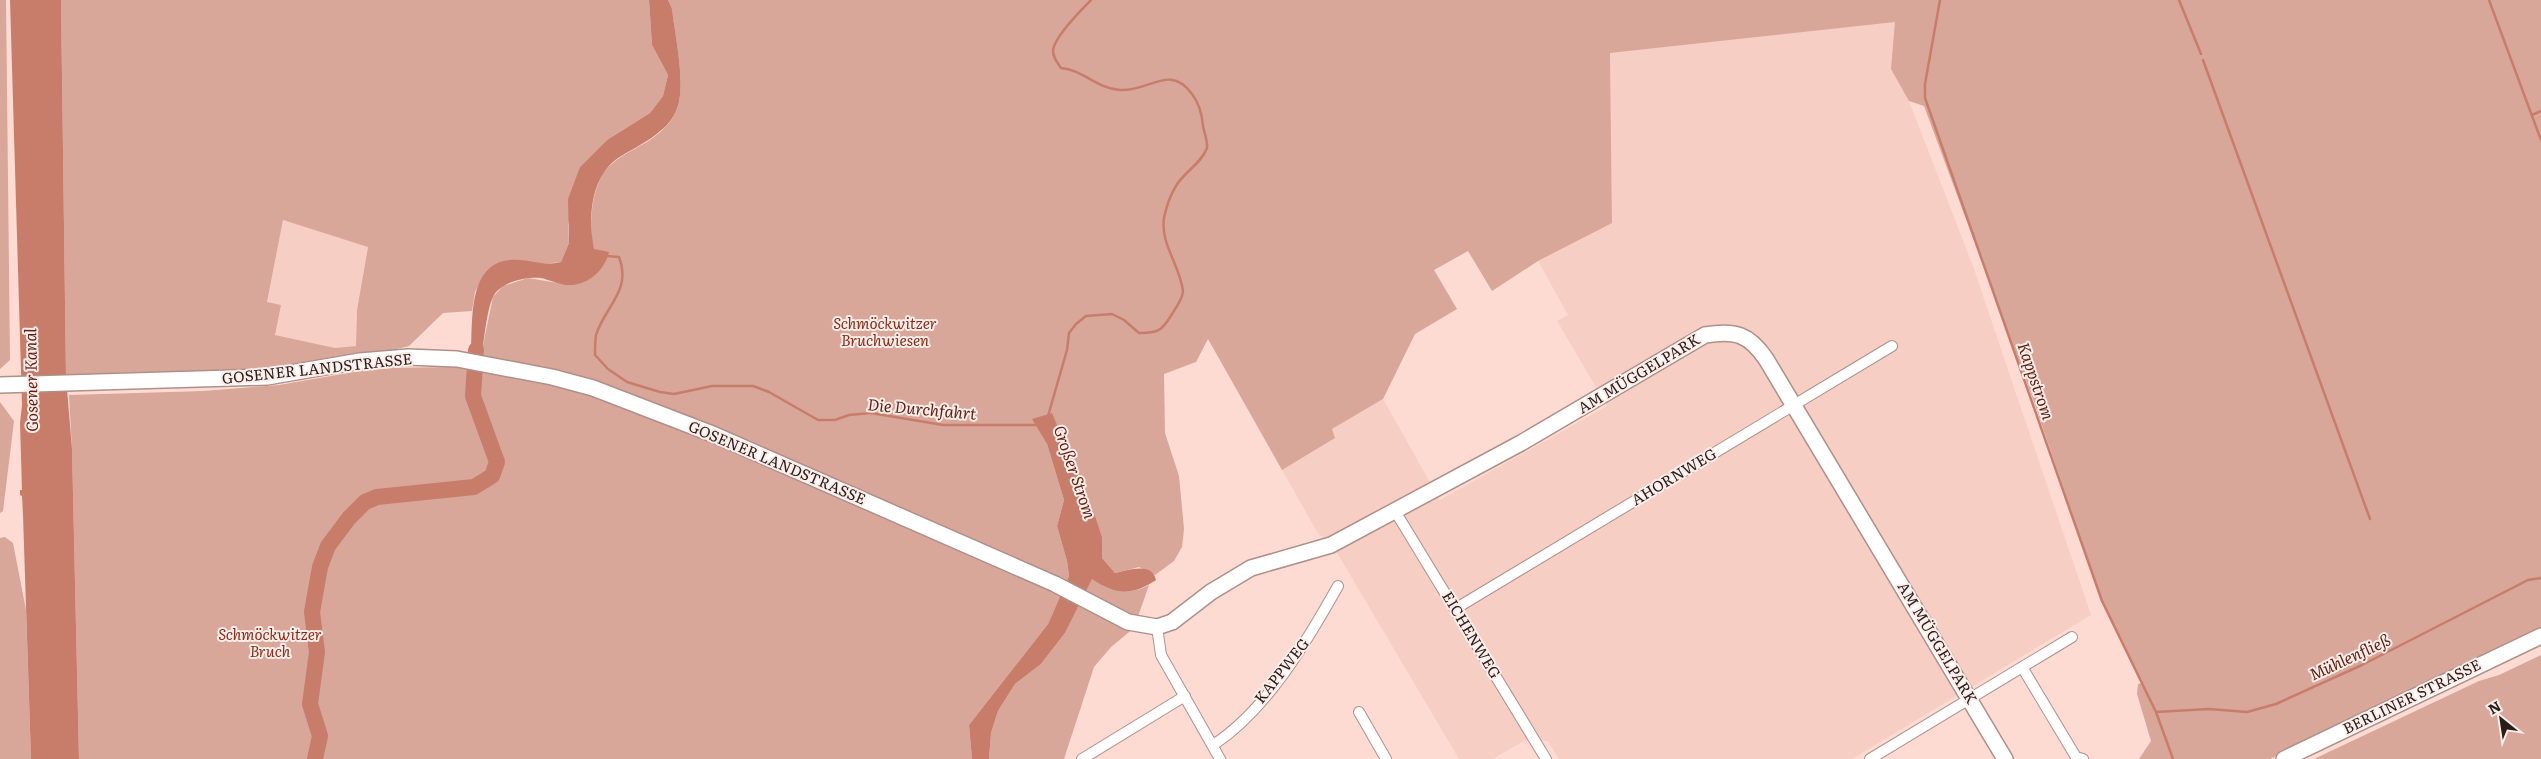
<svg xmlns="http://www.w3.org/2000/svg" width="2541" height="759" font-family="Literata,serif">
  <style>
    .built { fill: #f7cec4 }
    .green { fill: #d9a69a; fill-rule: evenodd }
    .water { fill: #c87d6b }
    .lines { fill: none; stroke-linecap: round; stroke-linejoin: round }
    .stream { stroke: #c87d6b; stroke-width: 2.5 }
    .river { stroke: #c87d6b; stroke-width: 16 }
    .minor-casing { stroke: #af9089; stroke-width: 12 }
    .secondary-casing { stroke: #af9089; stroke-width: 18 }
    .minor { stroke: #fff; stroke-width: 10 }
    .secondary { stroke: #fff; stroke-width: 15 }
    .labels { text-anchor: middle; stroke-width: 4; stroke-linejoin: round; paint-order: stroke }
    .park-label { font-size: 15px; font-style: italic; fill: #862c17; stroke: #fbedea }
    .street-label { font-size: 15px; fill: #291d1a; stroke: #fbedea }
    .water-label { font-size: 16px; font-style: italic; fill: #611d0e; stroke: #fbedea }
  </style>
  <rect width="100%" height="100%" fill="#fddbd3"/>
  <path class="built" d="M1909 20V101L1973 266 2091 615 1852 759H1559L1548 741H1524L1493 759H1459L1330 541 1319 535 1282 470 1335 438 1332 429 1383 399 1440 500 1607 406 1557 321 1568 315 1538 261 1612 222 1610 53Z
    M283 220 368 246 357 310 356 346 335 348 275 335 280 306 267 302Z"/>
  <path class="green" d="M0 0H6L10 360 0 369Z
    M61 0H649L652 45 668 75 663 96 650 113 607 140 580 167 568 225 569 243 561 262 542 264 519 260 482 279 475 292 472 311 443 313 409 346 363 357 255 372 66 377ZM283 220 368 247 357 310 356 346 335 348 275 335 281 305 267 302Z
    M668 0H2541V630L2270 759H2139L2151 741 2137 694 2138 684 2142 683 2102 601 2035 405 1924 106 1909 101 1891 69 1895 22 1610 53 1612 223 1538 261 1492 291 1468 251 1434 270 1457 309 1415 334 1383 399 1332 429 1335 438 1282 470 1208 339 1196 362 1164 374 1165 433 1179 476 1184 529 1182 547 1174 561 1155 575 1139 567 1115 573 1102 558V537L1076 469 1033 419 1047 444 1064 500 1057 526 1067 561 1069 576 1048 624 969 725 972 759H79L72 449 69 395 204 391 279 385 377 368 461 367 483 371 481 355 493 297 503 286 528 278 570 285 592 276C594 244 586 212 599 182 606 164 622 156 638 147 652 140 670 127 676 111 687 87 675 36 672 10Z
    M0 402 14 421 3 511 0 513Z
    M5 537 13 543 26 610 31 759H0V538Z
    M1092 578C1110 590 1129 597 1149 585L1134 628 1111 647 1094 667 1064 759H989L991 733 998 711 1015 684 1041 664 1065 633Z
    M2541 655V759H2314L2479 681 2499 675Z"/>
  <path class="water" d="M10 0H61L66 377 72 449 79 759H31L23 515 22 496 20 495V490H22L20 423 22 405Z
    M649 0H668L672 9C675 36 687 87 676 111 671 123 663 129 654 136 642 145 630 150 618 158 590 178 588 219 594 249L609 252C605 269 590 284 571 285 562 286 550 280 541 278 526 276 500 282 493 297 486 312 485 338 481 355L471 353C473 318 467 256 519 260 537 261 542 266 561 262L569 243 568 199 580 167 607 140 650 113 663 96 668 75 652 45Z
    M1052 413 1096 519 1102 537V558L1115 573C1127 571 1152 561 1156 580 1132 596 1116 595 1092 579L1065 633 1041 664 1015 684 998 711 991 733 989 759H972L969 725 1048 624 1069 576 1067 561 1057 526 1064 500 1047 444 1032 419Z"/>
  <g class="lines">
    <path class="stream" d="M1940 0 1925 84V98L2102 601 2156 712 2173 759
      M2179 0 2201 54
      M2489 0 2541 140
      M2203 60 2370 519
      M2532 115 2541 111
      M607 256 619 257C632 291 605 306 596 335 595 341 595 349 595 355L608 369 627 382 660 392 674 394 712 386H753L769 392 818 420H835L849 415 871 413 943 425H1038
      M1048 416 1067 350 1069 333 1076 324 1086 316 1112 314 1124 320 1139 333C1158 333 1162 331 1172 314 1176 308 1183 298 1183 291 1180 265 1160 244 1164 218 1166 208 1171 194 1176 186 1184 172 1201 164 1207 148 1208 142 1204 132 1203 126 1202 114 1199 103 1192 94 1170 63 1149 92 1120 90 1095 88 1084 70 1061 68 1057 62 1053 58 1053 50 1055 36 1080 11 1091 0
      M2156 712 2209 709 2247 712 2276 704 2362 665 2528 580 2541 578"/>
    <path class="river" d="M315 759 320 736 310 704 317 652 312 612 320 567 328 546 349 518 365 502 377 497 474 487 492 476 497 462 473 396 476 350"/>
    <g class="minor-casing">
      <path id="minor" d="M1395 511 1546 759
        M1455 609 1892 346
        M1157 627 1161 655 1220 759
        M2022 667 2076 757 2083 759
        M1359 712 1386 759
        M1213 745C1267 710 1307 641 1338 586
        M1082 759 1185 696
        M1870 759 2072 637"/>
    </g>
    <g class="secondary-casing">
      <path id="secondary" d="M0 385 267 377 360 361 408 357 457 359 552 377 593 388 715 435 1055 584 1128 622 1157 627 1172 622 1211 592 1251 568 1331 545 1521 443 1705 335C1735 330 1749 334 1766 359L2005 759
        M2284 759 2541 636"/>
    </g>
    <use href="#minor" class="minor"/>
    <use href="#secondary" class="secondary"/>
  </g>
  <g class="labels">
    <g class="park-label">
      <text x="885" y="329">Schmöckwitzer<tspan x="885" dy="17">Bruchwiesen</tspan></text>
      <text x="270" y="640">Schmöckwitzer<tspan x="270" dy="17">Bruch</tspan></text>
    </g>
    <g class="street-label">
      <text transform="translate(317 369) rotate(-6)" y="5">GOSENER LANDSTRASSE</text>
      <text transform="translate(1639 374) rotate(-31)" y="5">AM MÜGGELPARK</text>
      <text transform="translate(777 463) rotate(23)" y="5">GOSENER LANDSTRASSE</text>
      <text transform="translate(1674 477) rotate(-31)" y="5">AHORNWEG</text>
      <text transform="translate(1471 635) rotate(59)" y="5">EICHENWEG</text>
      <text transform="translate(1937 643) rotate(59)" y="5">AM MÜGGELPARK</text>
      <text transform="translate(1282 671) rotate(-52)" y="5">KAPPWEG</text>
      <text transform="translate(2412 697) rotate(-26)" y="5">BERLINER STRASSE</text>
    </g>
    <g class="water-label">
      <text transform="translate(31 380) rotate(-91)" y="6">Gosener Kanal</text>
      <text transform="translate(2036 381) rotate(71)" y="6">Kappstrom</text>
      <text transform="translate(922 409) rotate(5)" y="6">Die Durchfahrt</text>
      <text transform="translate(1075 472) rotate(71)" y="6">Großer Strom</text>
      <text transform="translate(2350 657) rotate(-25)" y="6">Mühlenfließ</text>
    </g>
  </g>
  <g transform="translate(2501 719) rotate(330)" stroke="#fbedea" stroke-width="4" paint-order="stroke">
  <path d="M0-4L9 19L0 12L-9 19Z" fill="#291d1a"/>
  <text y="-8" font-size="14" font-weight="bold" text-anchor="middle" fill="#291d1a">N</text>
  </g>
</svg>
